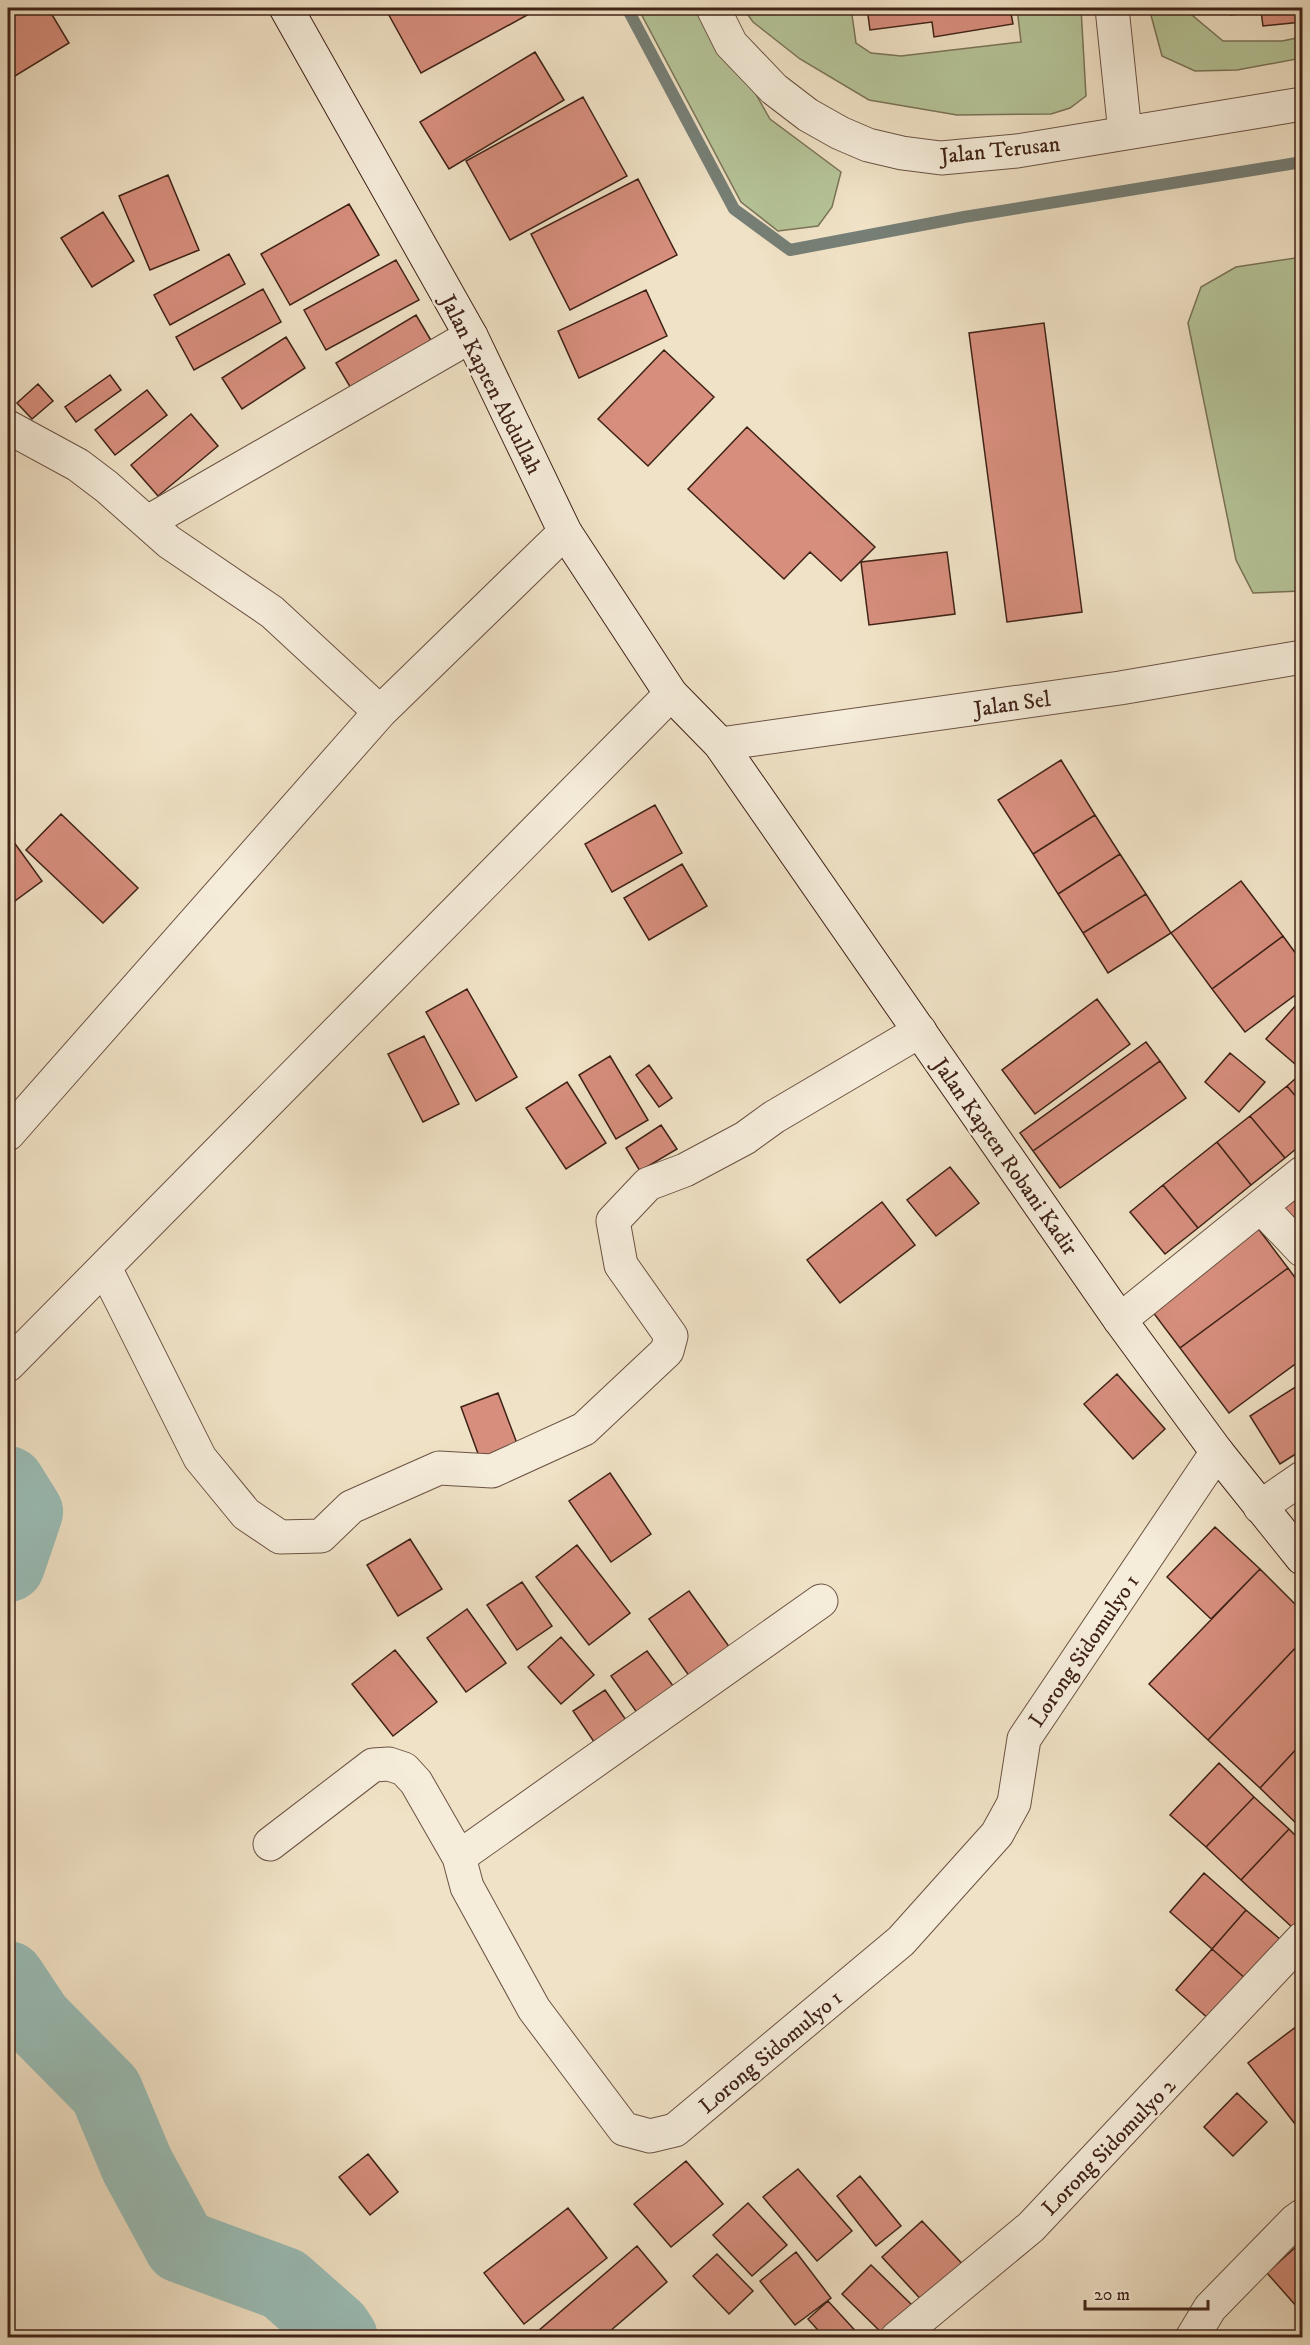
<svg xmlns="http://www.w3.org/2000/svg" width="1310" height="2345" font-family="'IM FELL DW Pica',serif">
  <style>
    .green { fill: #b5c498; stroke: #7a7358; stroke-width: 1.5 }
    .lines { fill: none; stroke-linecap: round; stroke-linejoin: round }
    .stream { stroke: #767f76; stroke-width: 12 }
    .river { stroke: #9abdb6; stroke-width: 74 }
    .building { fill: #d78e7d; stroke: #3f2217; stroke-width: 1.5 }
    .minor-casing { stroke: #6b5243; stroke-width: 35 }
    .tertiary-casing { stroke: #6b5243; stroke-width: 35 }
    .secondary-casing { stroke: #3f2217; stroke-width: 35 }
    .minor { stroke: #f5ecda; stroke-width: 33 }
    .tertiary { stroke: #f5ecda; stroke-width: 33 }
    .secondary { stroke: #f5ecda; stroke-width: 33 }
    .labels { text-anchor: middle; stroke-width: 5; stroke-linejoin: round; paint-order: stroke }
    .street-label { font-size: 22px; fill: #3f2217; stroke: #f5ecda }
  </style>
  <rect width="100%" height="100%" fill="#f0e2c6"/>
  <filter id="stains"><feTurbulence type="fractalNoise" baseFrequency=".00333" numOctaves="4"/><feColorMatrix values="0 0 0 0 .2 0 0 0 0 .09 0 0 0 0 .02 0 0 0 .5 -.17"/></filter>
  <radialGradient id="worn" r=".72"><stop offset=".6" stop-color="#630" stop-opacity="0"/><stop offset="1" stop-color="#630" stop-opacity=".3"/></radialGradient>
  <path class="green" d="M638 8H707L770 119 841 172 832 207 818 226 778 231 741 202Z
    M743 8H851L856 43 871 53 901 56 1021 42 1017 8H1081L1086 96 1070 108 1051 114 957 115 869 100 800 59 753 22Z
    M1149 8H1191L1192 15 1223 41H1282L1302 37V58L1237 70 1195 71 1162 56Z
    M1302 257V591L1253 593 1236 560 1188 323 1201 287 1236 267Z"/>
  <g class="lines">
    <path class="stream" d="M627 8 734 209 790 250 964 217 1302 162"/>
    <path class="river" d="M8 1483 26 1512 8 1565
      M8 1978 36 2020 106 2091 137 2165 181 2246 284 2284 335 2329 341 2338"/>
  </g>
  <path class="building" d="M8 8H48L69 43 15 76 8 64Z
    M385 8H528L531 13 421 73Z
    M867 8H1010L1013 24 934 37 932 22 870 30Z
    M1230 8H1302V22L1263 26 1261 11 1231 15Z
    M535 52 564 100 449 169 420 122Z
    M583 97 627 176 510 240 466 161Z
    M168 175 199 250 150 270 119 196Z
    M638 179 677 255 570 310 531 234Z
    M349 204 379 255 290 305 261 254Z
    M103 212 134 261 92 287 61 238Z
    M229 254 245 284 170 325 154 295Z
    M396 260 419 300 326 350 304 310Z
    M263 289 281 322 194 370 176 337Z
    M646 290 667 336 579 378 558 331Z
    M416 315 432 342 352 390 336 363Z
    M1044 323 1082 612 1007 622 969 333Z
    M286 337 305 368 242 409 222 378Z
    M664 350 714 397 648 466 598 419Z
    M110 375 121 390 76 422 65 407Z
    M38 384 53 401 32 419 17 403Z
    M147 390 167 415 115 455 95 430Z
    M191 414 218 446 158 496 131 465Z
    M747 427 875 547 841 581 810 552 784 579 688 489Z
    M947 552 955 614 869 625 861 562Z
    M1061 760 1095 815 1033 854 998 800Z
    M655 805 682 853 612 892 585 844Z
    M61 814 138 888 103 923 26 850Z
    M1095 815 1120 854 1058 894 1033 854Z
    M8 834 42 881 8 906Z
    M1120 854 1146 894 1083 933 1058 894Z
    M682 864 707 906 649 940 624 898Z
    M1241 881 1283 936 1212 989 1171 933Z
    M1146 894 1171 933 1108 973 1083 933Z
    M1283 936 1302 962V990L1245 1032 1212 989Z
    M467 989 517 1077 476 1101 426 1012Z
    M1097 999 1130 1044 1035 1114 1002 1070Z
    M1296 1005 1302 1011V1055L1295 1064 1266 1039Z
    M424 1036 459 1104 423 1122 388 1054Z
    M1146 1042 1160 1061 1033 1151 1020 1133Z
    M1230 1053 1265 1082 1239 1112 1205 1082Z
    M610 1056 648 1120 616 1139 579 1075Z
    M1160 1061 1186 1098 1060 1188 1033 1151Z
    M649 1065 672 1098 659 1107 636 1075Z
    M1302 1073V1104L1287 1086Z
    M567 1082 606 1143 566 1169 526 1108Z
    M1287 1086 1302 1104V1144L1285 1158 1250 1116Z
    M1250 1116 1285 1158 1251 1185 1217 1142Z
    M661 1125 677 1149 640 1171 626 1148Z
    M1217 1142 1251 1185 1198 1228 1163 1185Z
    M950 1167 979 1203 936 1236 907 1200Z
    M1302 1184V1231L1279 1202Z
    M1163 1185 1198 1228 1165 1254 1130 1212Z
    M882 1202 915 1245 840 1303 807 1260Z
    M1257 1227 1288 1268 1180 1348 1149 1307Z
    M1288 1268 1302 1287V1359L1229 1413 1180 1348Z
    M1117 1374 1165 1429 1133 1459 1084 1404Z
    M1297 1386 1302 1395V1450L1280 1464 1250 1416Z
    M498 1393 518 1446 480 1459 461 1407Z
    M610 1473 651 1534 611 1562 569 1501Z
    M1215 1527 1260 1569 1211 1619 1167 1577Z
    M410 1539 442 1589 398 1616 367 1565Z
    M577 1545 630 1613 589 1645 536 1577Z
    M1260 1569 1302 1611V1641L1208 1740 1149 1684Z
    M522 1582 552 1626 517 1650 487 1605Z
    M689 1591 733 1652 692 1680 649 1619Z
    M467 1609 506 1663 466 1692 427 1638Z
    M561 1637 594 1675 561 1704 528 1667Z
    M1302 1641V1743L1260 1788 1208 1740Z
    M395 1650 437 1702 393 1736 352 1684Z
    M647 1651 680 1695 643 1721 611 1676Z
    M605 1690 633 1730 601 1752 573 1711Z
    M1302 1743V1829L1260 1788Z
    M1219 1763 1254 1797 1206 1847 1170 1815Z
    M1254 1797 1289 1829 1241 1880 1206 1847Z
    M1289 1829 1302 1842V1920L1294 1929 1241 1880Z
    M1204 1873 1246 1910 1212 1949 1170 1912Z
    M1246 1910 1281 1940 1246 1979 1212 1949Z
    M1212 1949 1246 1979 1210 2020 1176 1990Z
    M1297 2026 1302 2034V2133L1248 2063Z
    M1237 2093 1267 2122 1233 2156 1204 2127Z
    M368 2154 398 2192 370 2215 339 2177Z
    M686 2161 723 2204 671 2247 634 2204Z
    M798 2169 852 2231 817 2261 763 2197Z
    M860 2176 901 2226 876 2246 837 2196Z
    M748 2203 787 2245 752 2276 713 2235Z
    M568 2208 607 2258 524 2324 484 2273Z
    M922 2221 968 2270 927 2306 882 2257Z
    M1299 2244 1302 2248V2303L1298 2308 1267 2273Z
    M637 2246 667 2282 602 2338H541L537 2332Z
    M796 2252 831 2298 795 2325 760 2281Z
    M717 2254 753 2291 729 2314 693 2276Z
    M871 2265 914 2307 885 2336 842 2294Z
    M828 2301 862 2338H825L808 2319Z"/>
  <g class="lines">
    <g class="minor-casing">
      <path id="minor" d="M713 8 731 44 774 89 808 115 840 133 868 145 902 153 941 158 1017 151 1302 104
        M1112 8 1125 133
        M8 427 78 465 107 487 169 542 272 612 380 712
        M148 522 471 336
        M8 1134 380 712 565 532
        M1262 1208 1302 1250
        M105 1268 200 1458 246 1514 280 1537 321 1536 351 1507 439 1468 492 1471 584 1429 667 1351 671 1336 621 1265 613 1221 648 1184 685 1170 745 1138 774 1117 920 1031
        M1120 1320 1302 1173
        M8 1365 671 694
        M1260 1507 1302 1478
        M270 1844 373 1765 389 1764 404 1769 416 1782 459 1857 467 1887 534 2009 624 2129 650 2136 675 2130 901 1941 997 1834 1014 1803 1024 1739 1217 1452
        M459 1857 821 1601
        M897 2338 1031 2227 1302 1939
        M1192 2338 1210 2308 1295 2221 1302 2216"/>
    </g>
    <g class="tertiary-casing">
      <path id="tertiary" d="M720 744 1120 688 1302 657"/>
    </g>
    <g class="secondary-casing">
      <path id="secondary" d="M286 8 471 336 565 532 671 694 720 744 1120 1320 1217 1452 1302 1558"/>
    </g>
    <use href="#minor" class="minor"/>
    <use href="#tertiary" class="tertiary"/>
    <use href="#secondary" class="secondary"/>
  </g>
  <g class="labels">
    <g class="street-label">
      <text transform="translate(1000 149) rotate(-6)" y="8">Jalan Terusan</text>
      <text transform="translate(492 384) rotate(63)" y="8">Jalan Kapten Abdullah</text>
      <text transform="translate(1012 703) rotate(-8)" y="8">Jalan Sel</text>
      <text transform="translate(1006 1156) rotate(55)" y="8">Jalan Kapten Robani Kadir</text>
      <text transform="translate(1083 1650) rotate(-56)" y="8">Lorong Sidomulyo 1</text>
      <text transform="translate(770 2051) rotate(-40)" y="8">Lorong Sidomulyo 1</text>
      <text transform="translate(1108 2146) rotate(-46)" y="8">Lorong Sidomulyo 2</text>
    </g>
  </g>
  <rect width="1310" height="2345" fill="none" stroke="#f0e2c6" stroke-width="30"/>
  <rect x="9" y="9" width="1292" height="2327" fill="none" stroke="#3f2217" stroke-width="3"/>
  <rect x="15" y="15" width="1280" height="2315" fill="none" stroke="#3f2217" stroke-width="1.5"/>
  <path d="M1085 2300v9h123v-9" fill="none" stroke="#3f2217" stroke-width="3"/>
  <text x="1094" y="2300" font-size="18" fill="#3f2217" stroke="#f5ecda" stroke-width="4.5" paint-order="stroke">20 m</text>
  <rect width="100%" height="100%" filter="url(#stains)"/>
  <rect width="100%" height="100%" fill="url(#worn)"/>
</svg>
